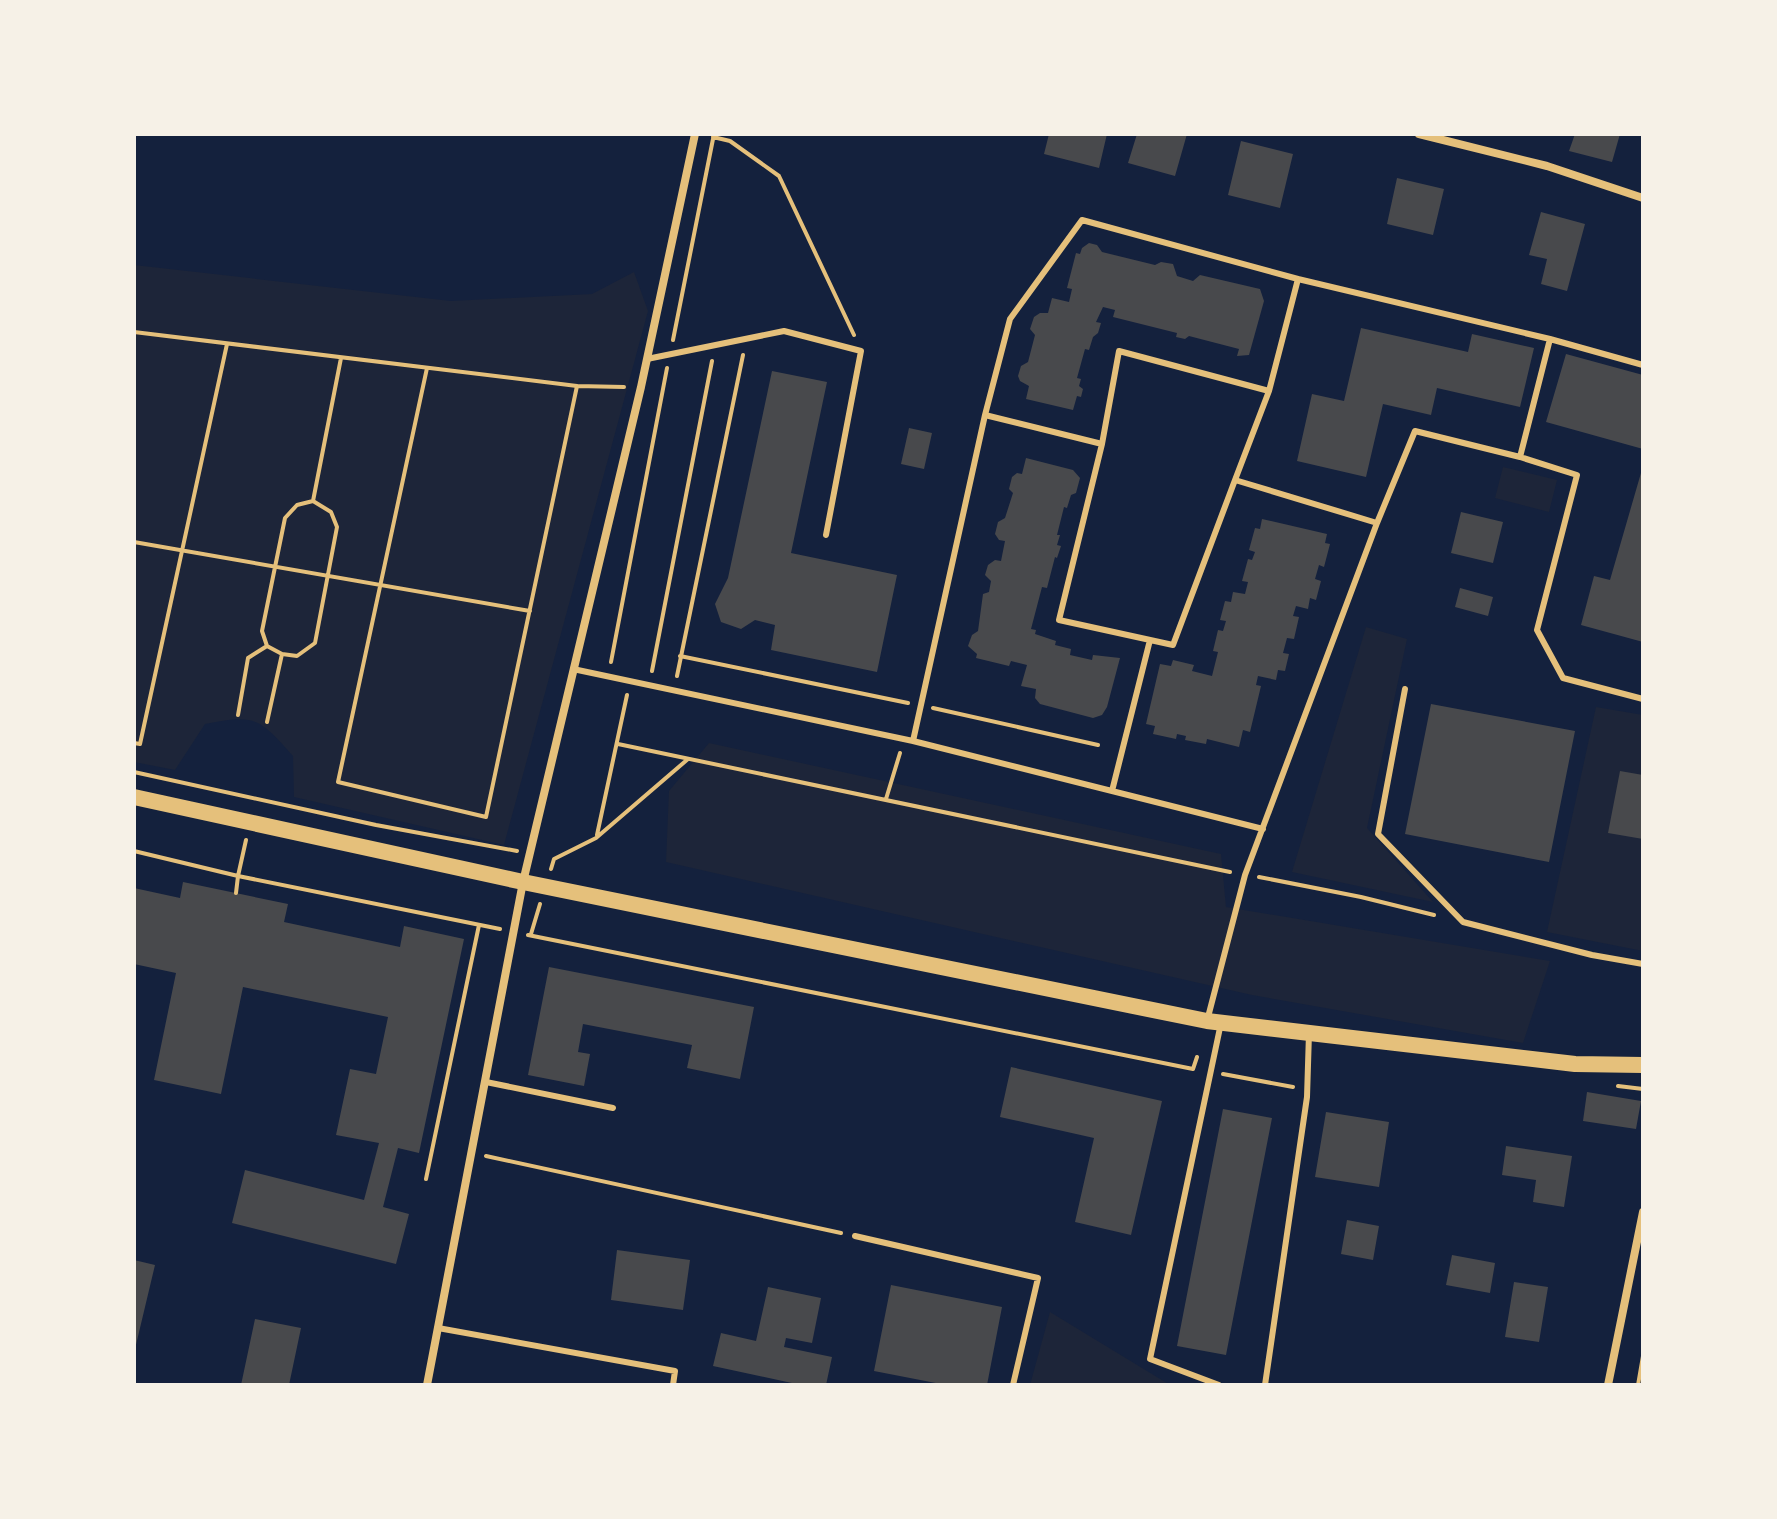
<svg xmlns="http://www.w3.org/2000/svg" width="1777" height="1519" font-family="Arial,sans-serif">
  <style>
    .green { fill: #1d2539 }
    .building { fill: #48494c }
    .lines { fill: none; stroke-linecap: round; stroke-linejoin: round }
    .path { stroke: #e5c07b; stroke-width: 4 }
    .service { stroke: #e5c07b; stroke-width: 6 }
    .minor { stroke: #e5c07b; stroke-width: 8 }
    .secondary { stroke: #e5c07b; stroke-width: 16 }
  </style>
  <rect width="100%" height="100%" fill="#14213d"/>
  <path class="green" d="M134 265 451 301 592 294 634 272 648 311 504 845 294 797 293 756C259 718 256 714 205 724L175 770 134 762Z
    M1503 467 1557 480 1549 512 1495 498Z
    M1366 627 1407 639 1367 828 1433 902 1292 872Z
    M1596 707 1643 715V951L1547 932Z
    M709 743 1221 854 1226 907 1550 961 1523 1043 1252 995 666 862 669 791Z
    M1050 1312 1170 1385H1030Z"/>
  <path class="building" d="M1049 134H1107L1099 168 1044 154Z
    M1137 134H1187L1175 176 1128 163Z
    M1575 134H1620L1612 162 1569 151Z
    M1241 141 1293 154 1280 208 1228 195Z
    M1397 178 1444 189 1433 235 1387 224Z
    M1541 212 1585 224 1567 291 1541 284 1547 259 1529 255Z
    M1089 243 1097 245 1102 252 1155 265 1161 262 1173 264 1177 276 1193 281 1200 275 1260 289 1264 301 1249 355 1237 356 1239 349 1189 336 1185 339 1176 337 1177 333 1113 317 1115 310 1103 307 1096 322 1101 323 1098 333 1093 337 1089 350 1085 349 1077 378 1081 379 1079 386 1083 389 1081 397 1077 396 1073 410 1026 399 1029 386 1020 381 1018 376 1021 366 1028 362 1035 335 1030 329 1034 317 1040 313H1048L1052 298 1069 302 1072 289 1067 288 1076 253 1080 254 1082 248Z
    M1361 328 1468 352 1472 334 1534 348 1520 407 1437 388 1431 415 1383 404 1366 477 1297 461 1312 394 1344 401Z
    M1566 354 1643 375V449L1546 422Z
    M772 371 827 382 791 553 897 575 877 672 771 650 775 625 755 620 741 629 721 622 715 604 728 578Z
    M909 428 932 433 924 469 901 464Z
    M1026 458 1073 470 1080 478 1076 493 1071 495 1067 508 1064 507 1057 535H1060L1057 545 1061 546 1057 558 1055 557 1047 588 1042 587 1031 629 1036 630 1035 634 1056 641 1055 645 1071 649 1070 655 1092 660 1093 655 1120 658 1107 707 1102 715 1093 718 1040 704 1035 698 1036 689 1021 686 1027 665 1011 661 1009 666 976 658 977 654 968 646 972 635 978 631 983 594 989 592 991 581 985 575 988 565 995 560 1001 561 1005 541 999 540 995 534 998 522 1005 518 1013 493 1009 489 1012 477 1017 473 1022 474Z
    M1643 466V642L1581 625 1594 576 1610 580Z
    M1461 512 1503 522 1493 563 1451 553Z
    M1262 519 1327 534 1325 543 1330 544 1324 567 1319 565 1315 579 1321 581 1316 600 1310 598 1308 609 1296 606 1293 616 1299 617 1294 639 1287 638 1283 653 1289 654 1285 671 1278 670 1276 680 1258 676 1256 685 1261 686 1250 732 1243 730 1239 747 1207 739 1206 744 1185 740 1186 736 1177 734 1176 739 1153 734 1155 726 1146 724 1160 664 1171 666 1173 660 1194 665 1192 671 1212 676 1218 652 1213 651 1218 630 1223 631 1226 621 1220 620 1225 601 1231 602 1233 592 1245 594 1248 582 1242 581 1248 559 1252 560 1255 552 1249 550 1255 528 1260 529Z
    M1460 588 1493 597 1488 616 1455 607Z
    M1431 704 1575 731 1549 862 1405 834Z
    M1620 771 1643 775V839L1608 833Z
    M183 882 288 904 284 922 400 947 404 926 464 939 419 1153 398 1148 383 1207 409 1214 396 1264 232 1223 245 1170 364 1200 379 1143 336 1135 350 1069 376 1074 388 1017 243 987 221 1094 154 1080 176 973 134 964V888L180 898Z
    M549 967 754 1007 740 1079 687 1068 692 1045 583 1024 578 1052 590 1054 584 1086 528 1075Z
    M1011 1067 1162 1101 1131 1235 1075 1222 1094 1138 1000 1117Z
    M1587 1092 1641 1101 1636 1129 1583 1121Z
    M1223 1109 1272 1118 1226 1355 1177 1346Z
    M1326 1112 1389 1122 1379 1187 1315 1177Z
    M1506 1146 1572 1156 1564 1207 1533 1202 1536 1180 1502 1175Z
    M1347 1220 1379 1226 1373 1260 1341 1254Z
    M617 1250 690 1260 683 1310 611 1300Z
    M1452 1255 1495 1263 1490 1293 1446 1285Z
    M134 1260 155 1265 135 1349H134Z
    M1514 1282 1548 1287 1539 1342 1505 1337Z
    M891 1285 1002 1307 987 1385H946L874 1371Z
    M768 1287 821 1298 812 1343 786 1338 784 1347 832 1357 826 1385H801L713 1366 721 1333 756 1341Z
    M255 1319 301 1328 289 1385H241Z"/>
  <g class="lines">
    <path class="path" d="M713 137 730 141 779 176 854 335
      M134 332 577 386 624 387
      M673 340 714 134
      M427 368 338 782 486 817 577 386
      M313 501 331 512 337 527 315 643 297 656 282 654 267 646 262 631 285 518 297 505Z
      M313 501 341 358
      M134 542 530 611
      M680 656 908 703
      M611 662 667 368
      M652 671 712 361
      M677 676 743 355
      M933 708 1098 745
      M238 715 248 658 267 646
      M267 722 282 654
      M134 743 140 744 227 344
      M618 744 1230 872
      M134 772 376 825 517 851
      M886 799 900 753
      M597 835 627 695
      M246 840 238 876 500 929
      M134 851 238 876 236 893
      M551 869 554 859 596 838 688 759
      M1259 877 1361 897 1434 915
      M531 934 540 904
      M528 935 1193 1069 1197 1057
      M1223 1074 1293 1087
      M1618 1086 1643 1089
      M486 1156 841 1233
      M426 1179 479 925
      M1638 1385 1643 1356"/>
    <path class="service" d="M647 359 784 331 861 351 826 535
      M985 415 1010 319 1082 220 1298 279
      M1102 444 1119 351 1269 391
      M1520 457 1577 475 1537 630 1563 678 1643 699
      M1235 480 1269 391 1298 279 1550 339 1643 365
      M573 669 913 741 1263 829
      M1405 689 1378 834 1463 922 1592 955 1643 964
      M913 741 985 415 1102 444 1059 620 1173 645 1235 480 1377 523
      M1112 791 1150 640
      M1207 1021 1245 875 1377 523 1415 431 1520 457 1550 339
      M486 1082 613 1108
      M855 1236 1038 1278 1013 1385
      M438 1328 675 1371 673 1385
      M1219 1385 1150 1359 1221 1023
      M1265 1385 1307 1097 1309 1033"/>
    <path class="minor" d="M1419 134 1547 166 1643 198
      M427 1385 523 882 641 387 695 134
      M1608 1385 1643 1212"/>
    <path class="secondary" d="M134 797 523 882 1207 1021 1575 1064 1643 1065"/>
  </g>
  <rect width="1777" height="1519" fill="none" stroke="#f6f1e7" stroke-width="272"/>
</svg>
